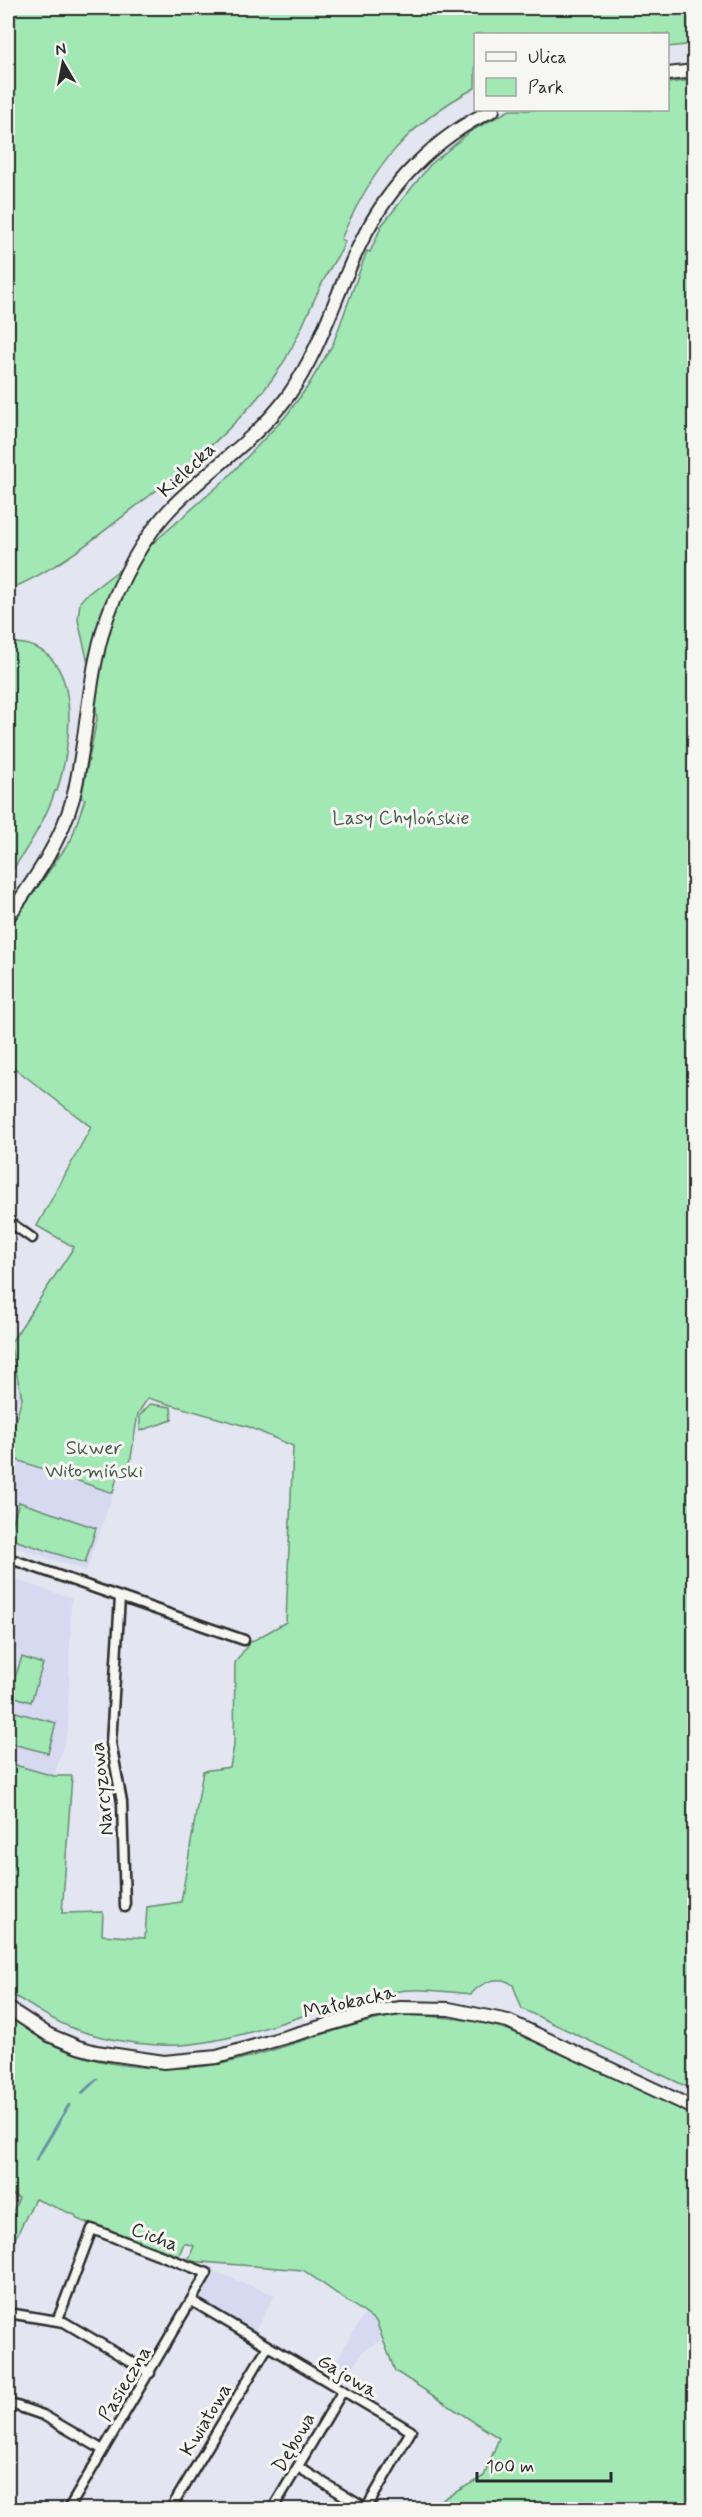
<svg xmlns="http://www.w3.org/2000/svg" width="702" height="2517" font-family="Mynerve,sans-serif">
  <style>
    .built { fill: #d6d9f0 }
    .green { fill: #a1e8b5; stroke: #668a70; stroke-width: 1.5 }
    .lines { fill: none; stroke-linecap: round; stroke-linejoin: round }
    .stream { stroke: #6792a1; stroke-width: 3 }
    .minor-casing { stroke: #2b2b2b; stroke-width: 13 }
    .secondary-casing { stroke: #2b2b2b; stroke-width: 16 }
    .minor { stroke: #f6f6f2; stroke-width: 8 }
    .secondary { stroke: #f6f6f2; stroke-width: 12 }
    .labels { text-anchor: middle; stroke-width: 6; stroke-linejoin: round; paint-order: stroke }
    .street-label { font-size: 20px; fill: #2b2b2b; stroke: #f6f6f2 }
    .park-label { font-size: 20px; fill: #485a4e; stroke: #f6f6f2 }
  </style>
  <rect width="100%" height="100%" fill="#e3e5f1"/>
  <filter id="ink" filterUnits="userSpaceOnUse"><feTurbulence type="fractalNoise" baseFrequency=".0167" numOctaves="2"/><feDisplacementMap in="SourceGraphic" scale="12" xChannelSelector="R" yChannelSelector="G"/><feConvolveMatrix kernelMatrix="1 2 1 2 8 2 1 2 1" color-interpolation-filters="sRGB"/></filter>
  <g filter="url(#ink)">
    <path class="built" d="M8 1388 20 1392 21 1395 8 1442Z
      M8 1457 113 1493 86 1571 8 1544Z
      M8 1577 71 1598 68 1730 54 1776 8 1763Z
      M216 2272 275 2295 254 2332 200 2299Z
      M365 2313 376 2321 384 2338 363 2351 342 2385 327 2376Z"/>
    <path class="green" d="M8 8H694V44L668 47V34H476L475 88C407 124 372 168 341 239L345 241 341 251C316 286 304 331 280 368 243 423 192 463 140 503 97 537 58 569 8 590Z
      M694 80V2090L522 2009 513 1985C499 1974 482 1982 471 1994 446 1992 419 1987 394 1992 325 2003 261 2036 192 2044 157 2048 116 2042 84 2032 56 2024 32 2006 8 1992V1763L54 1776H72L62 1913 103 1912 102 1935 145 1938 147 1907 181 1902 203 1771 230 1767 234 1746 235 1663 249 1643 286 1622 293 1446 249 1427 148 1398 138 1413 130 1464 128 1468H119L113 1493 8 1457V1448L22 1398 10 1344 74 1247 37 1226 91 1127 8 1063V929L71 840 85 799 81 798 97 719 94 689 78 620 80 602 85 596 144 551 226 479 286 416 308 386 333 344 367 251 370 252 382 225 430 165 471 131 510 110H668V83Z
      M17 643C86 649 71 748 57 791H55C45 822 26 850 8 877V644Z
      M150 1404 171 1407 172 1420 140 1431V1415Z
      M19 1502 96 1528 85 1563 8 1538Z
      M22 1657 43 1664 31 1702 9 1695Z
      M8 1710 56 1723 48 1753 8 1743Z
      M401 2015C439 2016 474 2019 511 2031L694 2115V2509H426L484 2476 499 2438 395 2371 376 2321 303 2270 188 2261 194 2246 184 2243 178 2258 89 2224 77 2219 75 2215 35 2199 10 2249 14 2252 8 2265V2223L19 2198 8 2193V2016C20 2024 32 2034 46 2041 99 2070 180 2075 238 2060 293 2046 344 2024 401 2015Z"/>
    <g class="lines">
      <path class="stream" d="M82 2093 97 2079
        M36 2160 69 2105"/>
      <g class="minor-casing">
        <path id="minor" d="M8 1073V1076
          M8 1221 32 1238
          M8 1558 244 1640
          M120 1597 111 1743 122 1802 125 1907
          M192 2301 411 2431 366 2509 298 2467
          M8 2313 64 2322 150 2373
          M58 2319 92 2229 207 2273 68 2510
          M8 2403 43 2415 103 2450
          M170 2510 268 2346
          M272 2510 342 2392"/>
      </g>
      <g class="secondary-casing">
        <path id="secondary" d="M668 74 694 71
          M8 917C34 880 61 842 73 798 89 734 87 664 113 602 127 568 147 533 172 507 209 469 256 440 288 396 321 349 336 293 361 242 389 185 435 137 493 110
          M8 2008 49 2035 78 2047 96 2052 164 2062 217 2057 372 2012 401 2008 449 2009 508 2021 694 2108"/>
      </g>
      <use href="#minor" class="minor"/>
      <use href="#secondary" class="secondary"/>
    </g>
  </g>
  <g class="labels">
    <g class="street-label">
      <text transform="translate(186 469) rotate(-43)" y="7">Kielecka</text>
      <text transform="translate(101 1789) rotate(-96)" y="7">Narcyzowa</text>
      <text transform="translate(349 2001) rotate(-13)" y="7">Małokacka</text>
      <text transform="translate(155 2236) rotate(21)" y="7">Cicha</text>
      <text transform="translate(348 2375) rotate(31)" y="7">Gajowa</text>
      <text transform="translate(124 2383) rotate(-59)" y="7">Pasieczna</text>
      <text transform="translate(205 2419) rotate(-59)" y="7">Kwiatowa</text>
      <text transform="translate(293 2442) rotate(-60)" y="7">Dębowa</text>
    </g>
    <g class="park-label">
      <text x="401" y="824">Lasy Chylońskie</text>
      <text x="94" y="1454">Skwer<tspan x="94" dy="23">Witomiński</tspan></text>
    </g>
  </g>
  <rect width="702" height="2517" fill="none" stroke="#f6f6f2" stroke-width="30"/>
  <rect x="15" y="15" width="672" height="2487" fill="none" stroke="#2b2b2b" stroke-width="2" filter="url(#ink)"/>
  <rect x="474" y="33" width="195" height="78" fill="#f6f6f2" stroke="#a5a5a2" stroke-width="1.5"/>
  <rect x="486" y="52" width="30" height="9" fill="#f6f6f2" stroke="#a5a5a2" stroke-width="1.5"/>
  <text x="528" y="63" font-size="18" fill="#2b2b2b">Ulica</text>
  <rect x="486" y="78" width="30" height="18" fill="#a1e8b5" stroke="#a5a5a2" stroke-width="1.5"/>
  <text x="528" y="93" font-size="18" fill="#2b2b2b">Park</text>
  <g transform="translate(63 63) rotate(350)" stroke="#f6f6f2" stroke-width="4.5" paint-order="stroke">
  <path d="M0-4.5L10 22L0 15L-10 22Z" fill="#2b2b2b"/>
  <text y="-9" font-size="16" font-weight="bold" text-anchor="middle" fill="#2b2b2b">N</text>
  </g>
  <path d="M477 2472v9h134v-9" fill="none" stroke="#2b2b2b" stroke-width="3"/>
  <text x="486" y="2472" font-size="18" fill="#2b2b2b" stroke="#f6f6f2" stroke-width="4.5" paint-order="stroke">100 m</text>
</svg>
